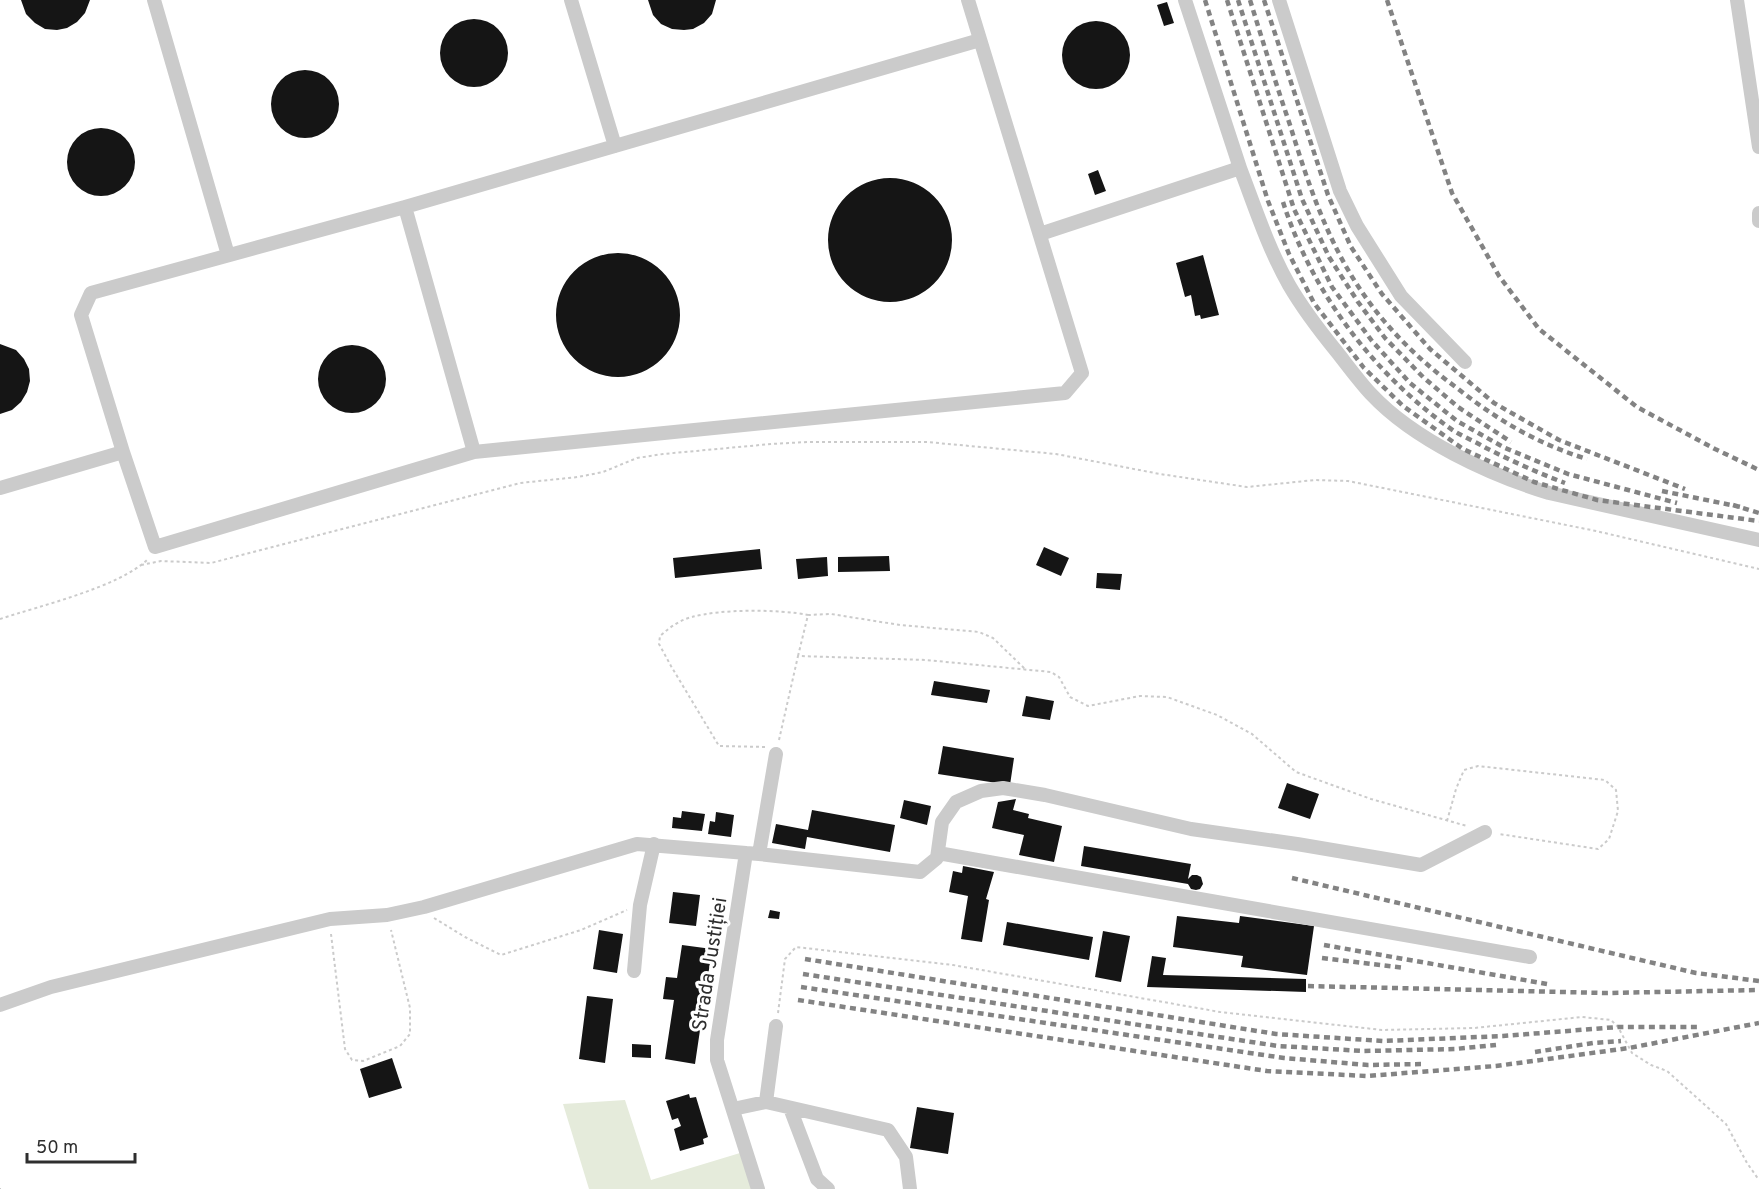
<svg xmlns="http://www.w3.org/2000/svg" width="1759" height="1189" font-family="Overpass,sans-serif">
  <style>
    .green { fill: #e5ebdb }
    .building { fill: #151515 }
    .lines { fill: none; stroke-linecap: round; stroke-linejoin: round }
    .path { stroke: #cbcbcb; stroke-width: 2; stroke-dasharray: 3 3; stroke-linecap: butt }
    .minor { stroke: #cbcbcb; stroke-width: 14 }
    .rail { stroke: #838383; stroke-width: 4.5; stroke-dasharray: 6 4.5; stroke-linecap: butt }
    .labels { text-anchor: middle; stroke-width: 6; stroke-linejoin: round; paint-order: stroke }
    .street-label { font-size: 20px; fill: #2e2e2e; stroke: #fff }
  </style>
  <rect width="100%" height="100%" fill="#fff"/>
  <path class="green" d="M625 1100 651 1180 740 1153 752 1189H589L563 1104Z"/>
  <path class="building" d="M21 0H90L85 13 77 22 67 28 57 30 45 29 35 23 26 14Z
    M648 0H716L712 14 704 23 693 29 684 30 672 29 661 24 653 15Z
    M1167 2 1174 23 1164 26 1157 5Z
    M440 53a34 34 0 1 1 68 0a34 34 0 1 1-68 0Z
    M1062 55a34 34 0 1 1 68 0a34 34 0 1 1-68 0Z
    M271 104a34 34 0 1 1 68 0a34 34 0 1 1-68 0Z
    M67 162a34 34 0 1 1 68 0a34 34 0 1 1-68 0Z
    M1098 170 1106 191 1095 195 1088 174Z
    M828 240a62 62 0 1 1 124 0a62 62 0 1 1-124 0Z
    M556 315a62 62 0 1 1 124 0a62 62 0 1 1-124 0Z
    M1203 255 1219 315 1201 319 1200 315 1195 316 1191 295 1185 297 1176 263Z
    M0 344 16 350 24 359 29 369 30 381 27 392 21 402 12 410 0 414Z
    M318 379a34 34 0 1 1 68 0a34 34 0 1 1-68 0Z
    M1044 547 1069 558 1061 576 1036 565Z
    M760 549 762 569 675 578 673 558Z
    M889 556 890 571 838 572V557Z
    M827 557 828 576 798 579 796 559Z
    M1097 573 1122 574 1120 590 1096 588Z
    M934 681 990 690 987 703 931 695Z
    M1026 696 1054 701 1050 720 1022 716Z
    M943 746 1014 758 1010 785 938 774Z
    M1287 783 1319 794 1310 819 1278 808Z
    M1016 799 1013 810 1029 814 1028 818 1062 826 1054 862 1019 855 1024 835 992 828 998 802Z
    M904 800 931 806 927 825 900 818Z
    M812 810 895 825 890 852 807 837 805 849 772 843 776 824 808 830Z
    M682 811 705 814 702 831 672 828 673 817 681 818Z
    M716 812 734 815 731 837 708 834 710 821 715 822Z
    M1084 846 1191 864 1188 879 1192 875H1197L1201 877 1203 884 1200 889 1196 890 1191 889 1188 884 1081 866Z
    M963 866 994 872 986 899 989 900 982 942 961 939 968 896 949 892 953 871 962 873Z
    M673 892 700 895 696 926 669 923Z
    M770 910 780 912 779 919 768 918Z
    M1177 916 1239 923 1240 916 1314 926 1307 975 1241 967 1243 956 1173 947Z
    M1007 922 1093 937 1089 960 1003 945Z
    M599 930 623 934 617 973 593 969Z
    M1103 931 1130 936 1121 982 1095 977Z
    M682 945 712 949 695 1064 665 1059 674 1000 663 999 666 977 677 978Z
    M1152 956 1166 958 1163 975 1306 979V992L1147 987Z
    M587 996 613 999 605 1063 579 1059Z
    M632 1044 651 1045V1058L632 1057Z
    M392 1058 402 1088 369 1098 360 1069Z
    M689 1094 690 1098 696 1097 708 1137 703 1139 704 1144 680 1151 674 1129 681 1126 678 1118 672 1120 666 1101Z
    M917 1107 954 1113 948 1154 910 1148Z"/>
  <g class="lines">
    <path class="path" d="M141 565 161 561 211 563 520 483 578 477 603 472 637 458 663 454 771 444 807 442H927L1056 454 1160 474 1247 487 1315 480 1348 481 1596 531 1759 569
      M0 619C39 606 120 587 148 559
      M798 656 808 615 831 614 900 625 979 632 993 638 1025 669
      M779 740 798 656 926 660 1051 672 1059 677 1070 697 1088 706 1140 696 1167 697 1217 715 1252 734 1296 772 1371 799 1467 826
      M765 747 719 746 671 666 659 644 660 636C670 627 680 620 692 617 720 609 779 609 808 615
      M1447 821 1456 789 1464 770 1478 766 1605 780 1616 790 1618 811 1609 839 1598 849 1499 834
      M434 918 465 937 501 955 581 930 627 910
      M331 934 345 1049 352 1060 363 1061 400 1046 410 1034V1008L391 930
      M778 1013 785 959 796 947 953 965 1220 1012 1382 1030 1474 1028 1582 1017 1611 1020 1618 1027 1632 1053 1651 1065 1667 1071 1726 1124 1747 1163 1759 1180
      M0 1188V1189"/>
    <path class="minor" d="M154 0 228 255
      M571 0 615 146
      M1279 0 1340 191 1357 226 1401 296 1465 362
      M1737 0 1759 147
      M1240 168C1255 207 1268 248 1289 285 1303 309 1319 330 1337 352 1348 366 1359 381 1371 394 1414 440 1490 475 1549 493L1759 540
      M405 207 474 452
      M1759 213V221
      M1040 234 1240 168 1185 0
      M123 452 81 315 91 293 405 207 980 40
      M0 488 123 452 155 547 474 452 1065 393 1082 373 968 0
      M938 853 1530 957
      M759 854 920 872 937 858 942 822 956 802 981 791 1003 788 1045 795 1191 829 1297 844 1421 865 1485 832
      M634 971 640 905 654 844
      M0 1005 51 987 330 919 387 915 424 907 637 844 746 853
      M766 1102 776 1026
      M790 1108 817 1179 828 1189
      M733 1109 766 1102 888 1130 906 1157 910 1189
      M758 1189 717 1060V1040L746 853 759 854 776 754"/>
    <path class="rail" d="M1205 0 1268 201 1289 254 1314 303 1364 368 1403 406 1463 449 1534 482 1597 500 1759 521
      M1227 0 1294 209 1332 287 1372 341 1410 383 1457 421 1505 448 1568 474 1677 503
      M1238 0 1302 199 1329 257 1358 302 1385 338 1423 377 1458 407 1511 442
      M1250 0C1263 42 1276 84 1290 125 1308 183 1327 241 1362 292 1387 329 1420 361 1457 388 1497 420 1538 444 1587 459
      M1264 0 1328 195 1351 247 1382 294 1430 349 1494 403 1559 440 1685 489
      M1387 0 1452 193 1499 276 1539 329 1637 407 1715 449 1759 470
      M1283 202C1312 293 1375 376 1454 431 1464 437 1476 442 1486 448 1512 461 1538 473 1565 483
      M1662 491 1741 507
      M1733 505 1759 513
      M1292 878 1696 973 1759 981
      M1324 945 1547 984
      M1322 958 1405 968
      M805 959 1276 1034 1383 1041 1503 1036 1618 1027H1701
      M803 974 1278 1046 1364 1051 1455 1049 1496 1045
      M1308 986 1607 993 1759 990
      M801 987 1284 1058 1368 1065 1422 1064
      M798 1000 1267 1071 1367 1076 1496 1066 1629 1048 1759 1023
      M1535 1052 1593 1043 1621 1041"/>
  </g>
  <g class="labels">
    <g class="street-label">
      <text transform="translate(709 964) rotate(-81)" y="7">Strada Justiției</text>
    </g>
  </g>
  <path d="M27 1153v9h108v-9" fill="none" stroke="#2e2e2e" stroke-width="3"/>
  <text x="36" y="1153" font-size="18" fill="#2e2e2e" stroke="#ffffff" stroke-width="4.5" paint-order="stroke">50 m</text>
</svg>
